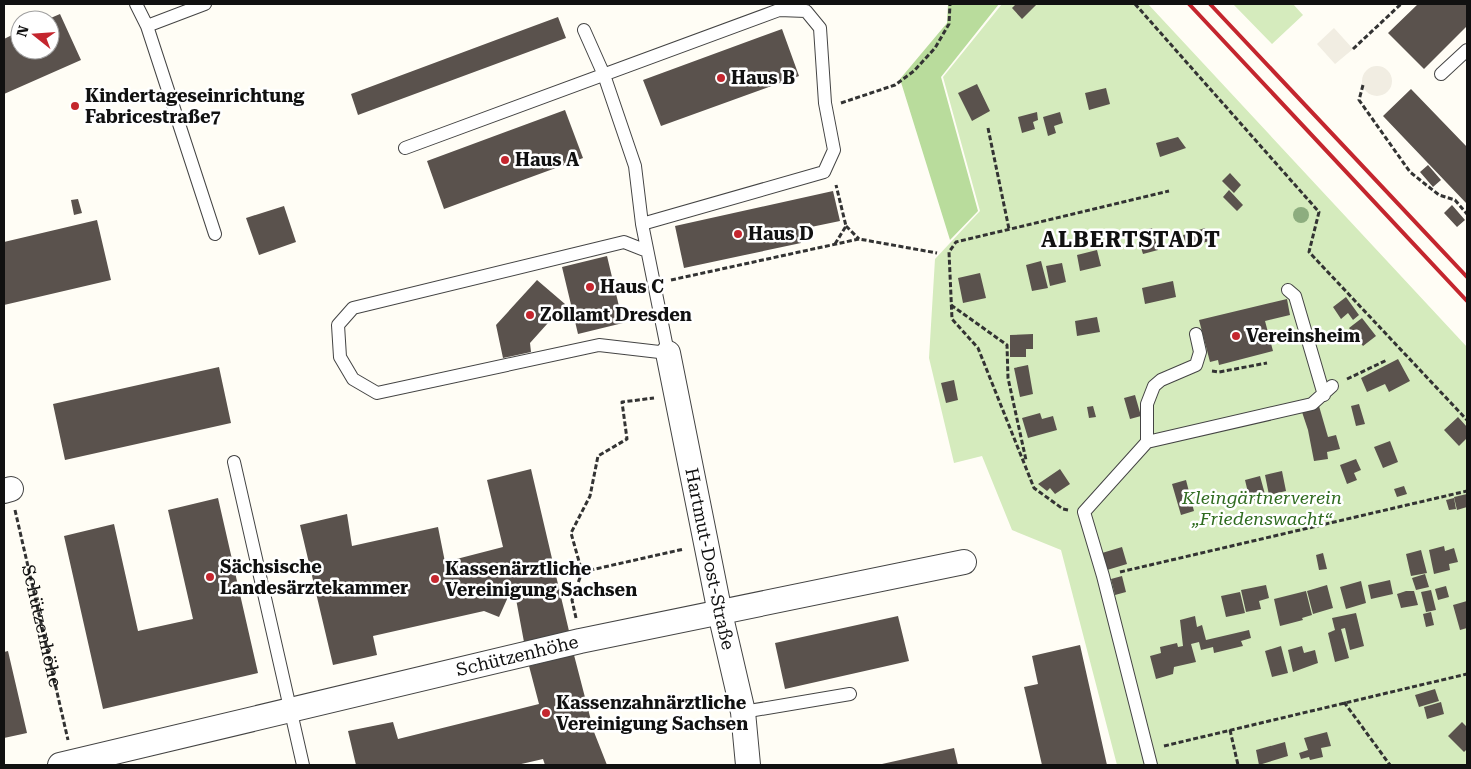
<svg xmlns="http://www.w3.org/2000/svg" width="1471" height="769" font-family="'Roboto Serif',serif">
  <style>
    .green { fill: #d5ebbd }
    .forest { fill: #b9dc9c }
    .plaza { fill: #f1ede2 }
    .building { fill: #5a524d }
    .lines { fill: none; stroke-linecap: round; stroke-linejoin: round }
    .service-casing { stroke: #444; stroke-width: 14 }
    .minor-casing { stroke: #444; stroke-width: 26 }
    .path { stroke: #333; stroke-width: 3; stroke-dasharray: 5 2.5; stroke-linecap: butt }
    .service { stroke: #fff; stroke-width: 12 }
    .minor { stroke: #fff; stroke-width: 24 }
    .rail { stroke: #c4262e; stroke-width: 4 }
    .tree { fill: #8dad7f }
    .poi-dot { fill: #c4262e; stroke: #fff; stroke-width: 2 }
    .labels { text-anchor: middle; stroke-width: 5; stroke-linejoin: round; paint-order: stroke }
    .poi-label { font-size: 18px; font-weight: bold; fill: #111; stroke: #fff; text-anchor: start }
    .park-label { font-size: 18px; font-style: italic; fill: #2f6b1f; stroke: #fff }
    .street-label { font-size: 18px; fill: #111; stroke: #fff }
    .district-label { font-size: 22px; font-weight: bold; letter-spacing: 1px; fill: #111; stroke: #fff }
  </style>
  <rect width="100%" height="100%" fill="#fffdf5"/>
  <path class="green" d="M1002 4H1148L1467 347V765H1117L1061 550 1012 530 982 456 954 463 929 358 935 259 980 211 943 77Z
    M1233 4H1293L1303 15 1272 44Z"/>
  <path class="forest" d="M948 4H999L941 77 978 211 950 240 900 79 947 23Z"/>
  <path class="plaza" d="M1334 28 1353 49 1335 64 1317 44Z
    M1362 81a15 15 0 1 1 30 0a15 15 0 1 1-30 0Z"/>
  <path class="building" d="M1016 4H1037L1022 19 1012 8Z
    M1418 4H1467V26L1424 69 1388 33Z
    M60 14 81 60 4 94V39L20 31V50H50V20H46Z
    M558 17 566 38 358 115 351 94Z
    M782 29 799 76 661 126 643 80Z
    M977 84 990 111 972 121 958 93Z
    M1106 88 1110 104 1089 110 1085 93Z
    M1411 89 1467 147V204L1383 116Z
    M565 110 583 158 444 209 427 161Z
    M1037 112 1038 120 1033 122 1035 129 1022 133 1018 117Z
    M1060 112 1063 123 1054 126 1056 133 1048 136 1043 117Z
    M1178 137 1186 148 1160 157 1156 143Z
    M1428 165 1441 180 1433 187 1420 172Z
    M1230 173 1241 185 1234 193 1222 181Z
    M1229 190 1243 205 1237 211 1223 197Z
    M833 191 840 221 811 227 810 223 798 225 801 243 684 268 675 226Z
    M78 199 82 213 74 215 71 200Z
    M1452 205 1465 220 1457 227 1444 213Z
    M284 206 296 242 259 255 246 218Z
    M97 220 111 280 4 305V242Z
    M1152 228 1158 250 1143 254 1136 232Z
    M1205 228 1209 241 1187 248 1183 235Z
    M1097 250 1101 266 1080 271 1077 255Z
    M607 256 623 323 578 334 562 267Z
    M1041 261 1048 288 1032 291 1026 265Z
    M1062 263 1066 282 1050 286 1046 266Z
    M980 273 986 298 963 303 958 278Z
    M537 280 565 304 530 343 531 352 503 358 496 325Z
    M1173 281 1176 297 1145 304 1142 288Z
    M1346 297 1359 315 1353 320 1348 313 1341 319 1333 307Z
    M1287 299 1290 315 1265 321 1273 351 1219 365 1218 360 1210 362 1199 320Z
    M1097 317 1100 332 1077 336 1075 321Z
    M1362 318 1376 336 1363 346 1349 328Z
    M1033 334V349H1026V357H1010V335Z
    M1398 359 1410 381 1389 392 1385 384 1367 392 1361 378Z
    M1028 365 1033 394 1020 397 1014 368Z
    M219 367 231 423 65 460 53 404Z
    M954 380 958 400 946 403 941 383Z
    M1135 395 1141 416 1130 419 1124 398Z
    M1359 404 1365 424 1356 426 1351 406Z
    M1093 406 1096 417 1089 418 1087 407Z
    M1319 406 1328 437 1336 435 1340 449 1327 452 1328 459 1314 461 1308 430 1302 412Z
    M1040 413 1042 419 1053 416 1057 430 1028 438 1022 418Z
    M1458 417 1467 427V438L1459 446 1444 430Z
    M1390 441 1398 462 1383 468 1374 447Z
    M1356 459 1361 470 1354 473 1357 480 1347 484 1340 465Z
    M531 469 569 631 524 642 516 599 508 597 499 617 484 611 373 636 377 655 333 665 300 525 347 514 352 546 438 527 445 562 503 547 487 480Z
    M1060 469 1070 484 1055 494 1050 488 1047 491 1038 484Z
    M1282 471 1286 491 1269 495 1265 475Z
    M1260 476 1266 498 1250 501 1245 480Z
    M1186 480 1194 511 1181 515 1172 484Z
    M1404 486 1407 494 1397 497 1394 489Z
    M1467 494V507L1457 510 1454 497Z
    M218 498 258 673 103 709 64 536 114 524 138 631 193 619 168 510Z
    M1454 498 1456 509 1449 510 1446 500Z
    M1444 546 1445 551 1454 548 1458 562 1449 564 1450 570 1434 574 1429 550Z
    M1122 547 1127 564 1107 570 1102 553Z
    M1421 550 1427 573 1411 576 1406 554Z
    M1323 553 1327 569 1319 570 1316 555Z
    M1425 574 1429 587 1416 590 1412 578Z
    M1122 576 1126 592 1115 595 1111 579Z
    M1390 580 1393 594 1371 599 1368 585Z
    M1361 581 1366 603 1346 609 1340 587Z
    M1266 585 1269 598 1259 601 1261 609 1246 612 1241 590Z
    M1327 585 1333 608 1313 614 1307 591Z
    M1446 586 1449 597 1438 600 1435 589Z
    M1431 590 1436 610 1426 612 1421 592Z
    M1306 591 1312 615 1302 618 1303 620 1280 626 1274 599Z
    M1406 591H1414L1418 605 1401 608 1397 594Z
    M1240 592 1245 613 1226 617 1221 596Z
    M1467 601V628L1460 630 1453 605Z
    M1431 612 1434 625 1426 627 1423 614Z
    M1356 613 1364 646 1350 650 1345 628 1341 629 1349 658 1335 662 1328 633 1335 630 1332 618Z
    M898 616 909 661 785 689 775 643Z
    M1195 616 1197 627 1202 625 1206 640 1249 630 1251 638 1241 641 1243 646 1214 653 1213 647 1201 650 1199 642 1191 644 1196 662 1174 667 1173 674 1156 679 1150 656 1161 653 1160 647 1177 643 1178 647 1183 646 1180 620Z
    M1080 645 1107 765H1042L1024 687 1038 684 1032 656Z
    M1281 646 1288 673 1272 677 1265 651Z
    M1302 646 1304 653 1315 650 1318 663 1293 672 1288 650Z
    M8 651 27 733 4 738V652Z
    M574 655 594 732 607 765H545L543 759 517 765H356L348 731 393 722 398 739 539 704 529 666Z
    M1435 689 1439 701 1419 707 1415 695Z
    M1441 702 1444 714 1427 719 1424 707Z
    M1462 722 1467 727V749L1464 752 1448 736Z
    M1327 732 1331 746 1321 748 1323 757 1310 760 1309 757 1301 759 1299 753 1308 750 1304 738Z
    M1285 742 1288 756 1259 765 1256 750Z
    M954 748 958 765H882V764Z"/>
  <g class="lines">
    <g class="service-casing">
      <path id="service" d="M136 4 147 26 215 234
        M147 26 205 4
        M584 30 604 75 635 166 642 224 668 353 599 345 377 393 353 379 340 357 338 325 353 308 624 242 647 251
        M1441 74 1467 50
        M405 148 779 10 806 11 820 28 825 103 834 150 824 172 642 224
        M1288 290 1295 296 1324 395
        M1147 442 1312 404 1332 386
        M234 462 303 765
        M743 712 850 694
        M1151 765 1103 576 1084 512 1147 442V404L1154 386 1161 380 1196 365 1200 352 1196 334"/>
    </g>
    <g class="minor-casing">
      <g id="minor">
        <path id="s2" d="M668 353 720 613 743 712 748 765"/>
        <path d="M4 491 11 489"/>
        <path id="s3" d="M60 765 580 641 964 562"/>
      </g>
    </g>
    <g class="path">
      <path d="M1135 4 1319 212 1309 252 1467 420"/>
      <path d="M1353 49 1401 4"/>
      <path d="M1363 85 1359 100 1410 172 1439 195 1455 200 1467 214"/>
      <path d="M841 103 895 85 914 71 935 48 949 24 950 4"/>
      <path d="M988 128 1009 229"/>
      <path d="M846 226 859 239"/>
      <path d="M835 244 846 226 836 185"/>
      <path d="M671 280 859 239 937 253"/>
      <path d="M951 305 1007 345 1008 378 1026 460"/>
      <path d="M1212 371 1219 372 1267 363"/>
      <path d="M1347 379 1387 360"/>
      <path id="s1" d="M15 510 68 740"/>
      <path d="M1068 510 1063 509 1034 488 978 348 952 319 949 252 956 242 1169 191"/>
      <path d="M582 572 684 549"/>
      <path d="M1120 572 1467 491"/>
      <path d="M576 618 572 600 582 572 571 533 590 496 598 456 627 439 622 402 654 398"/>
      <path d="M1344 702 1390 765"/>
      <path d="M1230 730 1238 765"/>
      <path d="M1164 746 1467 674"/>
    </g>
    <use href="#service" class="service"/>
    <use href="#minor" class="minor"/>
    <path class="rail" d="M1189 4 1467 301
      M1210 4 1467 277"/>
  </g>
  <circle class="tree" cx="1301" cy="215" r="8"/>
  <g class="poi-dot">
    <circle cx="721" cy="78" r="5"/>
    <circle cx="75" cy="106" r="5"/>
    <circle cx="505" cy="160" r="5"/>
    <circle cx="738" cy="234" r="5"/>
    <circle cx="590" cy="287" r="5"/>
    <circle cx="530" cy="315" r="5"/>
    <circle cx="1236" cy="336" r="5"/>
    <circle cx="210" cy="577" r="5"/>
    <circle cx="435" cy="579" r="5"/>
    <circle cx="546" cy="713" r="5"/>
  </g>
  <g class="labels">
    <g class="poi-label">
      <text x="731" y="84">Haus B</text>
      <text x="85" y="102">Kindertageseinrichtung<tspan x="85" dy="21">Fabricestraße7</tspan></text>
      <text x="515" y="166">Haus A</text>
      <text x="748" y="240">Haus D</text>
      <text x="600" y="293">Haus C</text>
      <text x="540" y="321">Zollamt Dresden</text>
      <text x="1246" y="342">Vereinsheim</text>
      <text x="220" y="573">Sächsische<tspan x="220" dy="21">Landesärztekammer</tspan></text>
      <text x="445" y="575">Kassenärztliche<tspan x="445" dy="21">Vereinigung Sachsen</tspan></text>
      <text x="556" y="709">Kassenzahnärztliche<tspan x="556" dy="21">Vereinigung Sachsen</tspan></text>
    </g>
    <g class="park-label">
      <text x="1262" y="504">Kleingärtnerverein<tspan x="1262" dy="21">„Friedenswacht“</tspan></text>
    </g>
    <g class="street-label">
      <text dy="6" stroke="none"><textPath href="#s2" startOffset="210">Hartmut-Dost-Straße</textPath></text>
      <text dy="6" stroke="none"><textPath href="#s1" startOffset="119">Schützenhöhe</textPath></text>
      <text dy="6" stroke="none"><textPath href="#s3" startOffset="470">Schützenhöhe</textPath></text>
    </g>
    <g class="district-label">
      <text x="1131" y="247">ALBERTSTADT</text>
    </g>
  </g>
  <rect width="1471" height="769" fill="none" stroke="#111111" stroke-width="10"/>
  <g transform="translate(35 35) rotate(287)"><circle r="24" fill="#ffffff" stroke="#a0a0a0"/>
  <path d="M0-4L9 19L0 12L-9 19Z" fill="#c4262e"/>
  <text y="-8" font-size="14" font-weight="bold" text-anchor="middle" fill="#111111">N</text>
  </g>
</svg>
